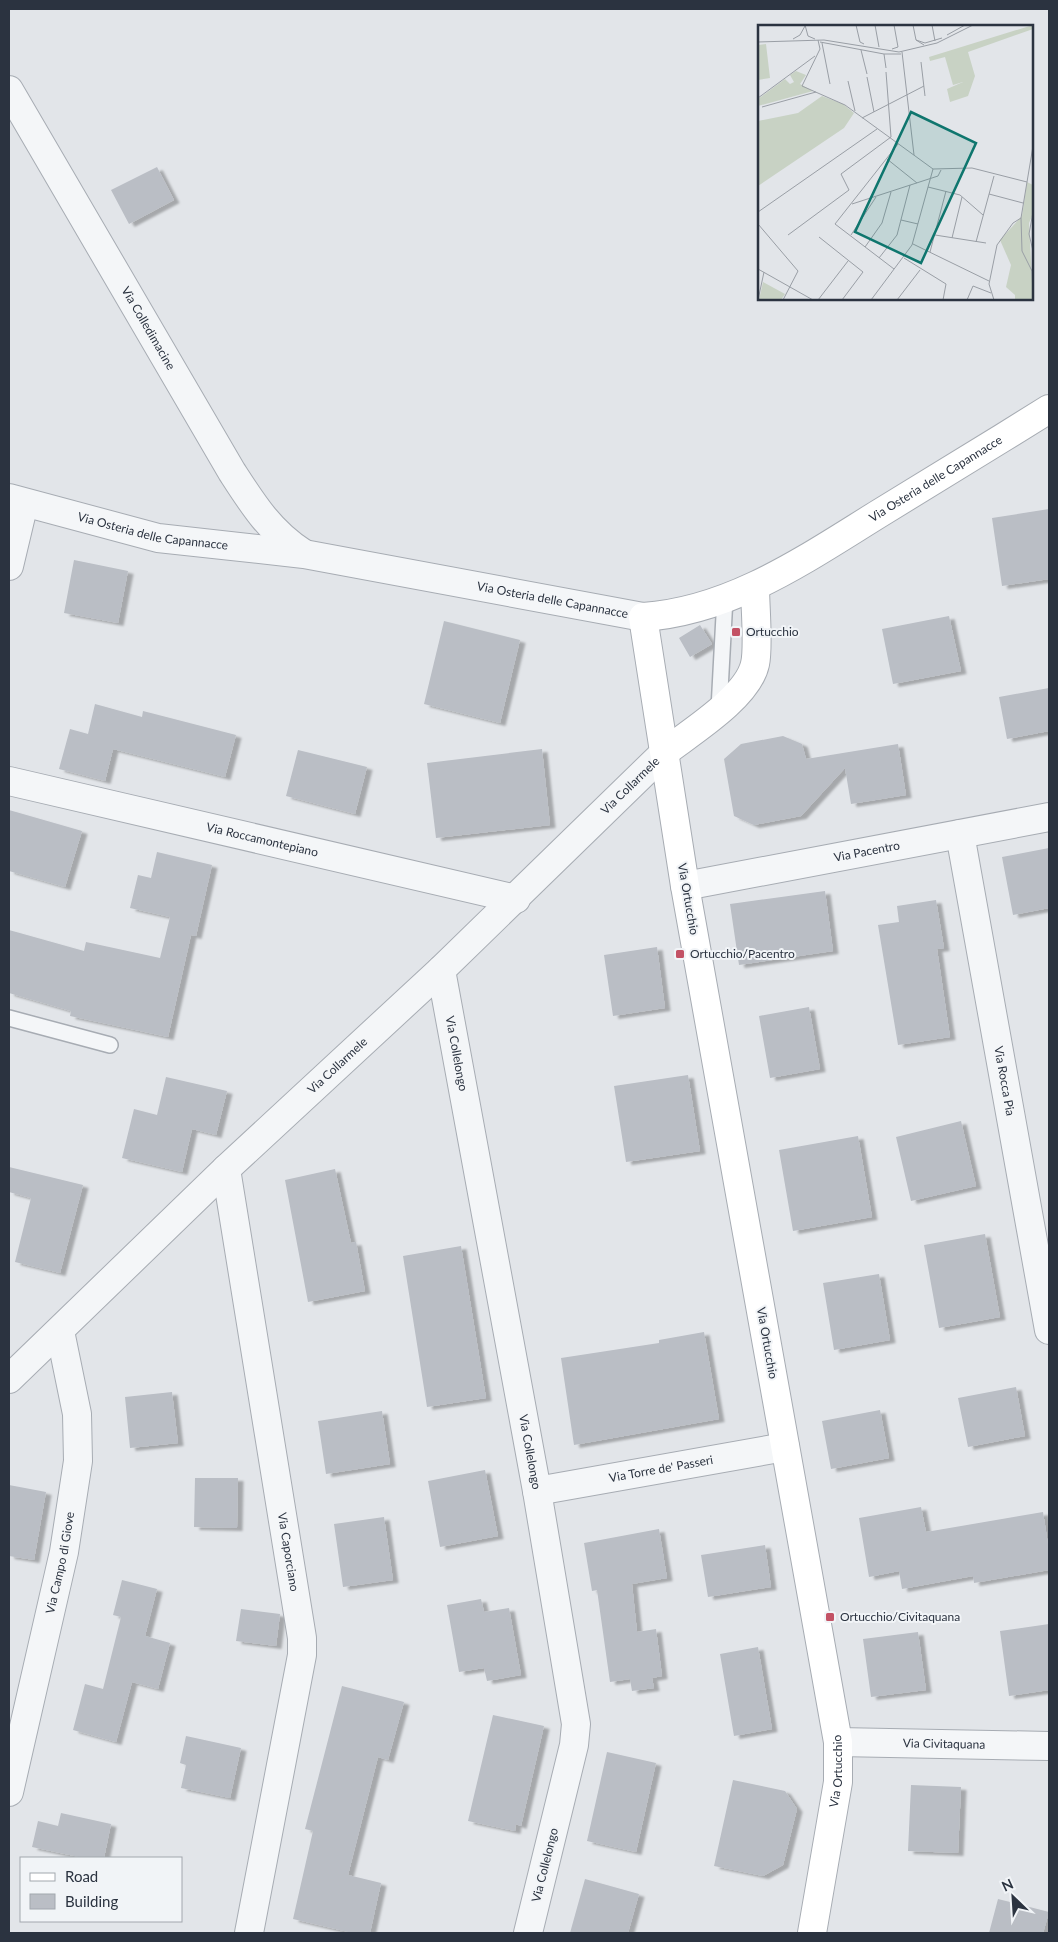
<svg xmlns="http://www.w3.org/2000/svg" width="1058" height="1942" font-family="Lato,sans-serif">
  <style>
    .building { fill: #babec5; filter: url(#shadow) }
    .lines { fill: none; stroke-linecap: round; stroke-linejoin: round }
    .lane-casing { stroke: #a7acb3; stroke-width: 18 }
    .street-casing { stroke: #a7acb3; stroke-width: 30 }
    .secondary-casing { stroke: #a7acb3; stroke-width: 30 }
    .lane { stroke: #f4f6f8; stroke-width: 15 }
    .street { stroke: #f4f6f8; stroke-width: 28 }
    .secondary { stroke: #fff; stroke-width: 28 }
    .poi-dot { fill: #c35265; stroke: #f1f4f7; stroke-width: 2 }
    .labels { text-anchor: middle; stroke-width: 4; stroke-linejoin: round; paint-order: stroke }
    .street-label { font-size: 12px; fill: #2b3340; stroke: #f1f4f7 }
    .poi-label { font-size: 12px; fill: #2b3340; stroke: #f1f4f7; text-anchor: start }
    .inset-road { fill: none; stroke: #999ea5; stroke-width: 1 }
    .view { fill: #0f766e; fill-opacity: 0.15; stroke: #0f766e; stroke-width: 2.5 }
    .inset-edge { fill: none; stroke: #2b3340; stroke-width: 2.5 }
  </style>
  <defs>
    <filter id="shadow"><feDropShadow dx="5.5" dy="3" stdDeviation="1" flood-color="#0004"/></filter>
  </defs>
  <rect width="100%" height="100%" fill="#e2e5e9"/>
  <path class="building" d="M157 167 174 200 129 224 111 190Z
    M1049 509V579L1002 586 992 518Z
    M74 560 128 571 118 623 64 613Z
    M949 616 961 671 893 684 882 629Z
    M444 621 520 640 500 723 424 704Z
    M700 625 712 644 690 657 679 638Z
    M1049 688V731L1007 739 999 697Z
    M95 704 142 717 143 711 236 735 225 777 113 749 105 781 59 769 70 729 88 734Z
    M783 736 802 744 806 759 898 744 906 795 851 804 845 768 801 816 754 825 734 816 724 759 741 744Z
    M542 749 550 825 436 838 427 763Z
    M298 750 367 767 355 814 286 796Z
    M9 810 82 831 65 887 9 871Z
    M1049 848V908L1013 915 1002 857Z
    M157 852 212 865 196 936 191 935 168 1037 70 1016 71 1011 9 993V930L84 951 86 942 160 958 170 917 130 908 138 875 151 878Z
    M825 891 833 951 739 965 730 904Z
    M936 900 944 948 937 949 950 1037 898 1045 878 925 899 922 897 906Z
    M657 947 665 1008 613 1016 604 955Z
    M809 1007 820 1069 770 1078 759 1016Z
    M688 1075 700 1151 626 1162 614 1086Z
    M166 1077 227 1091 216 1135 192 1129 182 1172 122 1158 134 1109 157 1115Z
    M961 1121 976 1186 911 1201 896 1137Z
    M858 1136 872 1217 793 1231 779 1150Z
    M9 1167 83 1185 60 1273 15 1262 31 1198 9 1192Z
    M335 1169 351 1243 356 1242 365 1291 308 1302 285 1180Z
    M985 1234 1000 1317 939 1328 924 1245Z
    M461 1246 486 1398 427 1407 403 1256Z
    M879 1274 890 1340 834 1350 823 1283Z
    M704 1332 719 1419 574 1445 561 1358 659 1343V1340Z
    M1016 1387 1025 1436 968 1447 958 1398Z
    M172 1392 178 1443 130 1448 125 1397Z
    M880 1410 889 1458 831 1469 822 1421Z
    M382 1411 390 1464 326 1474 318 1421Z
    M485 1470 498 1536 440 1547 428 1481Z
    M195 1478H238L237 1528 194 1527Z
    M9 1485 46 1492 34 1560 9 1556Z
    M921 1507 926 1532 1043 1512 1049 1551V1570L974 1583 973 1576 902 1589 899 1571 869 1577 859 1518Z
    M384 1517 393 1580 343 1587 334 1524Z
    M659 1529 667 1578 632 1584 637 1632 656 1629 662 1676 652 1678 654 1688 632 1691 630 1679 610 1682 597 1590 592 1591 584 1543Z
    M765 1545 771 1587 708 1597 701 1555Z
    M122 1580 157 1589 145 1636 170 1643 158 1689 132 1682 116 1742 73 1730 85 1684 103 1689 121 1617 113 1615Z
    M481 1599 484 1612 509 1608 521 1675 487 1681 484 1668 459 1672 447 1605Z
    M241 1609 280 1614 276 1646 236 1641Z
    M1049 1624V1690L1009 1696 1000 1631Z
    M918 1632 926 1690 871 1697 863 1639Z
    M758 1647 772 1729 734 1736 720 1654Z
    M342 1686 404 1702 388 1760 378 1757 348 1875 381 1883 370 1933H353L293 1919 313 1831 305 1829Z
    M493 1715 544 1726 521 1826 516 1824 515 1831 468 1821Z
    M186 1736 241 1748 230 1798 181 1788 186 1765 180 1763Z
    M607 1752 656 1763 636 1852 587 1841Z
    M733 1780 785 1791 797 1809 783 1865 763 1876 714 1866Z
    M911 1785 961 1787 958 1853 908 1851Z
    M61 1813 111 1824 104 1858H84L32 1847 38 1821 58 1826Z
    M585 1879 639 1894 628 1933H570Z
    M998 1899 1049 1912 1043 1933H989Z"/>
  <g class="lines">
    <g class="lane-casing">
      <path id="lane" d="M719 709 725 597
        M9 1018 110 1045"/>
    </g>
    <g class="street-casing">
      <g id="street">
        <path id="s1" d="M9 90 232 472C252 503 270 532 303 553"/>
        <path id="s2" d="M9 498 158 538 304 554 643 617"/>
        <path d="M9 566 24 503"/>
        <path id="s3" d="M9 781 516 899"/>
        <path id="s4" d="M960 834 1049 1330"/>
        <path id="s5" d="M685 886 1049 817"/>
        <path id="s6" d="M441 970 537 1491 576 1724 574 1745 528 1933"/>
        <path id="s7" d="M226 1169 302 1638V1655L249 1933"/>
        <path id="s8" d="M9 1379 226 1169 441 970 665 752"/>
        <path id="s9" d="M537 1491 785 1447"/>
        <path id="s10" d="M838 1742 1049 1746"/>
        <path id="s11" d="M9 1792 64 1552 78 1461 77 1414 60 1331"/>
      </g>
    </g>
    <g class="secondary-casing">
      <g id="secondary">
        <path d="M665 752C691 732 748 697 755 664 759 647 755 606 755 587"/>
        <path id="s12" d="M812 1933 838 1782V1742L685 886 643 617C732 611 807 558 880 513 937 478 993 444 1049 409"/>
      </g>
    </g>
    <use href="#lane" class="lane"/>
    <use href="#street" class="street"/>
    <use href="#secondary" class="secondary"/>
  </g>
  <g class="poi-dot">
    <rect x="731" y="627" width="10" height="10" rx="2.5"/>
    <rect x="675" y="949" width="10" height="10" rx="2.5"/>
    <rect x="825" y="1612" width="10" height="10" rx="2.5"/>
  </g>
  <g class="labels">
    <g class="street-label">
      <text dy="4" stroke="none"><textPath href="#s1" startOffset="276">Via Colledimacine</textPath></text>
      <text dy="4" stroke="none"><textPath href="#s12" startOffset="1662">Via Osteria delle Capannacce</textPath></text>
      <text dy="4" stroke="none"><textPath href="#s2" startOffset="148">Via Osteria delle Capannacce</textPath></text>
      <text dy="4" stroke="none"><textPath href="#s2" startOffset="554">Via Osteria delle Capannacce</textPath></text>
      <text dy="4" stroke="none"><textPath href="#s8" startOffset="859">Via Collarmele</textPath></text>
      <text dy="4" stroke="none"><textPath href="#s3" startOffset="260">Via Roccamontepiano</textPath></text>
      <text dy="4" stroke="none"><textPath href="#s5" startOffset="185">Via Pacentro</textPath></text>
      <text transform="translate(688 899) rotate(80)" y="4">Via Ortucchio</text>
      <text dy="4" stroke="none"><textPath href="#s6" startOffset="85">Via Collelongo</textPath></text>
      <text dy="4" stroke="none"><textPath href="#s8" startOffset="454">Via Collarmele</textPath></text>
      <text dy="4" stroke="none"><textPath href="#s4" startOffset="251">Via Rocca Pia</textPath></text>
      <text transform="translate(767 1343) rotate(80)" y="4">Via Ortucchio</text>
      <text dy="4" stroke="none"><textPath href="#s6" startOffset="490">Via Collelongo</textPath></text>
      <text dy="4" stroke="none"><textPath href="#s9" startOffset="126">Via Torre de' Passeri</textPath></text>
      <text dy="4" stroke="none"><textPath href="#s7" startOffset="388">Via Caporciano</textPath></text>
      <text dy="4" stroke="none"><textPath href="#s11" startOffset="235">Via Campo di Giove</textPath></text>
      <text dy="4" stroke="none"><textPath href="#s10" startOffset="106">Via Civitaquana</textPath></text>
      <text dy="4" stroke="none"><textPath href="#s12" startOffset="164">Via Ortucchio</textPath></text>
      <text transform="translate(545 1865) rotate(-76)" y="4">Via Collelongo</text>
    </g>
    <g class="poi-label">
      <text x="746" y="636">Ortucchio</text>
      <text x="690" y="958">Ortucchio/Pacentro</text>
      <text x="840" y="1621">Ortucchio/Civitaquana</text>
    </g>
  </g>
  <g transform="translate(758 25)">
    <rect width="275" height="275" fill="#e2e5e9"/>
    <path d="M275 0V4L210 27 217 51 210 71 192 77 189 64 205 57 195 60 187 32 172 36 171 32ZM8 19 12 53 0 55V20ZM38 46 48 50 42 59 55 66 0 81V74L27 54 32 59 36 57 32 50ZM64 71 85 79 96 88 86 103 0 161V96L40 88ZM269 157 275 160V189L271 198 275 275H257V270L248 262 253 240 242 215 264 191ZM5 257 27 269 23 275H1Z" fill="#c8d2c4"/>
    <path class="inset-road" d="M47 0 50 11 57 14M98 0 102 17 106 19M117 0 121 22M155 0 158 15 166 20M174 0 177 16M189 10 207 0M35 14 42 10 47 1M60 15 62 24 44 61 87 80 175 144 214 143 269 157M158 15 167 18 184 13M0 17 66 15 141 27 179 18 215 0M62 17 126 29M64 18 72 59M134 24 140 22 136 0M103 25 109 49M144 27 156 130M163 37 167 71M128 43 126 29H143M109 52 116 87M90 56 97 86M0 73 57 31M4 82 58 67M104 93 166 61M275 121 263 193 264 226 274 246 275 271M129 134 159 158M170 162 202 170 225 190M231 169 265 178M94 179 180 151 183 145M0 187 119 104M275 187 271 209 275 226M143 195 160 199M0 199 40 246 25 275M30 210 91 165 83 149 133 112 128 47M93 210 118 172M177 210 228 218M61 212 105 247 84 275M194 213 204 172M218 217 236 151M155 219 231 256M107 222 124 198 133 167M172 227 188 166M121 233 139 210 152 160M146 233 188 259 185 275M0 244 55 275M136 244 77 199 140 119M0 275 6 247M60 275 90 236M113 275 154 220 175 144M139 275 162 245M209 275 215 261 233 268M236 275 231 259 239 220 255 198 263 193"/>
    <path class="view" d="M153 87 218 118 163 238 97 207Z"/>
    <rect width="275" height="275" class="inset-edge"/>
  </g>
  <rect width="1058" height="1942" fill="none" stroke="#2b3340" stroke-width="20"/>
  <rect x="20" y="1857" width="162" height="65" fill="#f1f4f7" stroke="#a2a7ae"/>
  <rect x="30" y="1873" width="25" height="8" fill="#ffffff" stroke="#a2a7ae"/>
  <text x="65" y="1882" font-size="15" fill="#2b3340">Road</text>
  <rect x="30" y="1894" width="25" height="15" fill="#babec5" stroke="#a2a7ae"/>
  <text x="65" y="1907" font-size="15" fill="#2b3340">Building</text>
  <g transform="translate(1013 1897) rotate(335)" stroke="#f1f4f7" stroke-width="4" paint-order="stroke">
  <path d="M0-4L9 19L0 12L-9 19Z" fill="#2b3340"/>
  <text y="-8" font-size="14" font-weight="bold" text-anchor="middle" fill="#2b3340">N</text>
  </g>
</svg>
